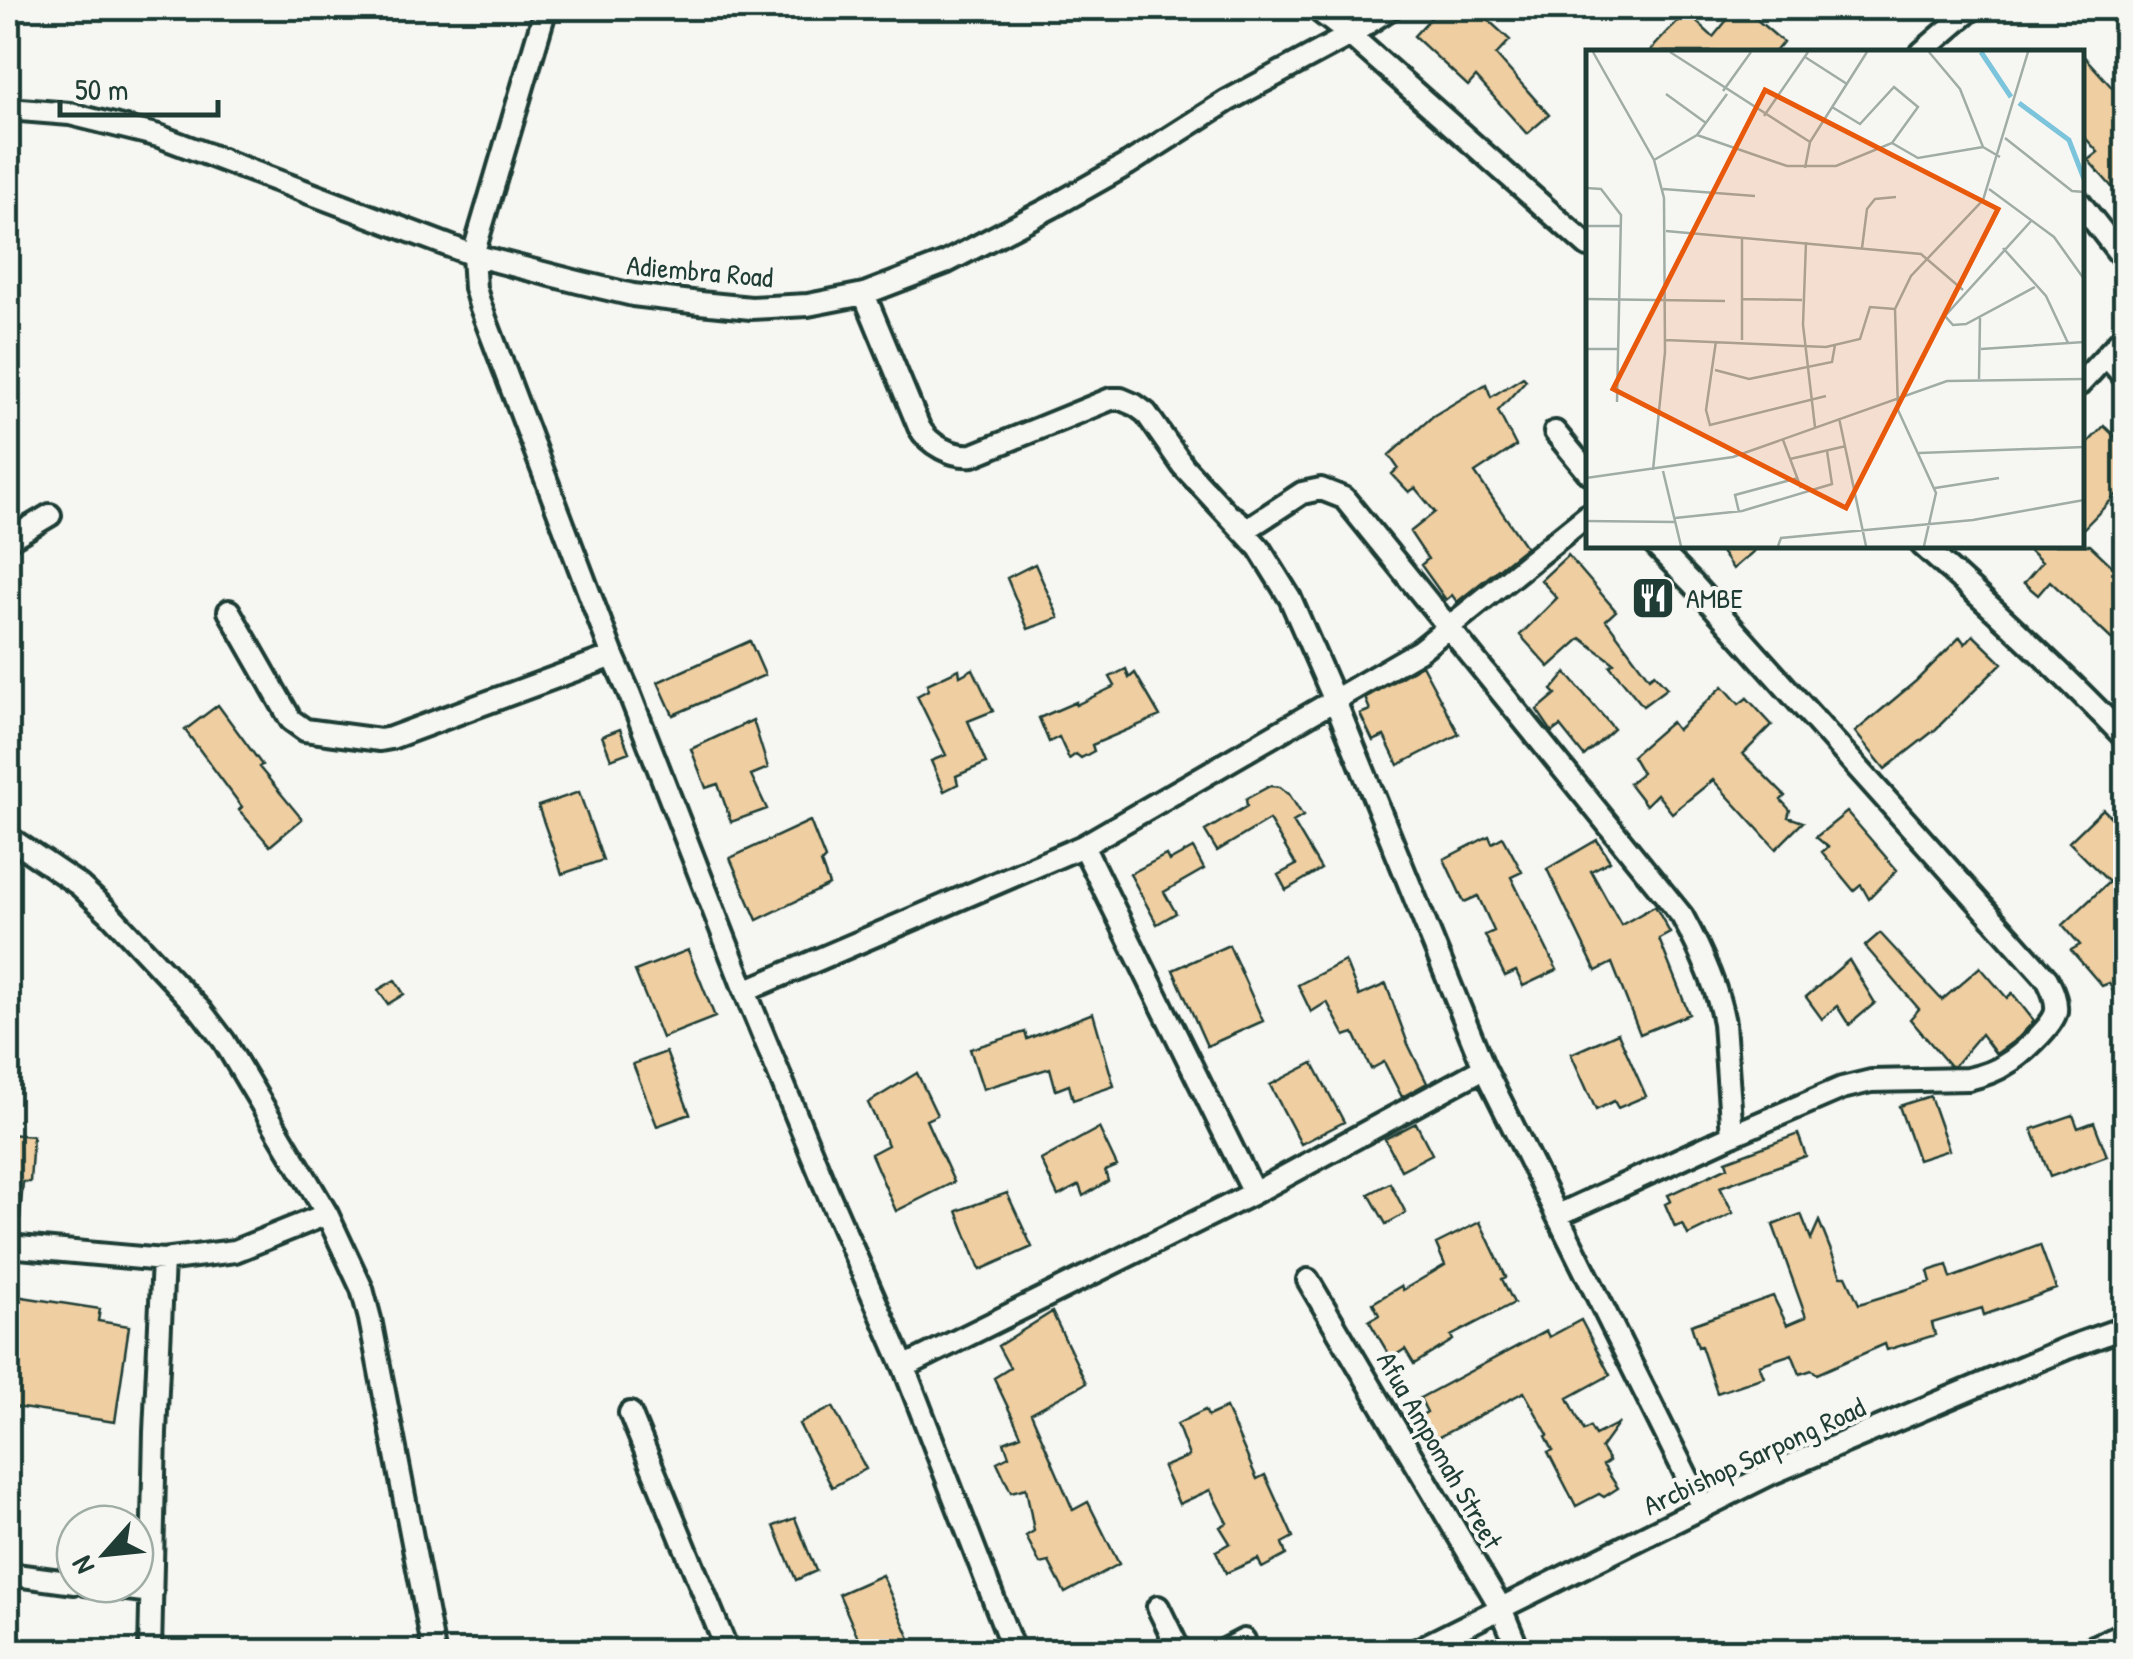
<svg xmlns="http://www.w3.org/2000/svg" width="2133" height="1659" font-family="'Patrick Hand',sans-serif">
  <style>
    .building { fill: #efcea1; stroke: #1f3d34; stroke-width: 2.5 }
    .lines { fill: none; stroke-linecap: round; stroke-linejoin: round }
    .minor-casing { stroke: #1f3d34; stroke-width: 28 }
    .minor { stroke: #f6f6f2; stroke-width: 20 }
    .labels { text-anchor: middle; stroke-width: 8; stroke-linejoin: round; paint-order: stroke }
    .street-label { font-size: 28px; fill: #1f3d34; stroke: #f6f6f2 }
    .poi-label { font-size: 28px; fill: #1f3d34; stroke: #f6f6f2; text-anchor: start }
    .inset-river { fill: none; stroke: #7bc4db; stroke-width: 5 }
    .inset-road { fill: none; stroke: #a0aca6; stroke-width: 2.5 }
    .view { fill: #e8590c; fill-opacity: 0.15; stroke: #e8590c; stroke-width: 5 }
    .inset-edge { fill: none; stroke: #1f3d34; stroke-width: 5 }
  </style>
  <rect width="100%" height="100%" fill="#f6f6f2"/>
  <filter id="ink" filterUnits="userSpaceOnUse"><feTurbulence type="fractalNoise" baseFrequency=".01" numOctaves="2"/><feDisplacementMap in="SourceGraphic" scale="20" xChannelSelector="R" yChannelSelector="G"/><feConvolveMatrix kernelMatrix="1 2 1 2 8 2 1 2 1" color-interpolation-filters="sRGB"/></filter>
  <g filter="url(#ink)">
    <path class="building" d="M1440 8H1475L1510 40 1496 55 1549 115 1527 134 1476 77 1468 86 1414 36Z
      M1737 8H1743L1783 42 1775 52H1649L1686 12 1713 37Z
      M2080 52 2126 103V203L2088 160 2098 152 2080 132Z
      M1523 377 1526 380 1498 411 1516 446 1475 473 1526 547 1457 602 1452 595 1446 600 1421 565 1428 559 1410 532 1435 512 1415 488 1409 492 1392 474 1398 468 1389 455 1433 416 1486 384 1491 397Z
      M2104 426 2126 447V485L2080 532V451Z
      M1716 545H1761L1733 569Z
      M2024 545H2090L2126 579V653L2050 581 2038 595 2024 583 2042 562Z
      M1568 555 1616 611 1606 620 1649 678 1654 674 1667 688 1643 706 1610 666 1614 663 1581 638 1549 667 1520 635 1557 598 1541 580Z
      M1035 564 1059 618 1028 629 1007 578Z
      M1973 635 2002 663 1936 729 1885 769 1855 732 1916 681 1960 637 1965 644Z
      M750 641 765 675 673 715 658 682Z
      M1422 665 1459 734 1398 765 1384 736 1373 741 1360 714 1370 710 1365 698Z
      M959 669 960 676 973 669 993 711 968 721 986 763 956 776 958 784 944 791 931 761 946 755 917 696 928 690 927 684Z
      M1126 669 1129 678 1135 673 1160 716 1092 745 1094 751 1081 758 1076 754 1069 759 1059 737 1049 742 1039 718 1076 702V705L1115 686 1110 677Z
      M1566 673 1614 729 1584 756 1560 726 1552 732 1537 710 1556 694 1552 690Z
      M1723 686 1739 704 1747 698 1772 725 1743 754 1785 796 1781 800 1790 810 1788 817 1803 822 1776 849 1713 780 1672 813 1657 794 1646 805 1629 783 1642 773 1632 756 1671 722 1677 730Z
      M218 705 262 765 259 767 302 819 270 846 239 810 242 807 185 730Z
      M753 720 768 768 751 775 767 809 731 822 718 784 706 788 691 749Z
      M620 729 629 752 611 759 602 736Z
      M1270 786 1280 787 1289 794 1303 816 1293 822 1321 869 1286 890 1278 875 1296 865 1269 820 1217 851 1205 831 1247 806 1246 799Z
      M579 792 603 860 562 874 538 806Z
      M2103 809 2126 832V986L2115 995 2109 983 2102 986 2071 950 2080 945 2063 925 2109 882 2069 842Z
      M1847 812 1897 870 1869 899 1861 885 1854 891 1822 852 1828 847 1816 837Z
      M810 821 825 859 821 863 829 885 757 920 730 858Z
      M1489 836 1492 843 1503 837 1522 872 1511 877 1557 970 1523 986 1516 971 1505 976 1485 935 1494 931 1478 896 1464 902 1444 859Z
      M1597 840 1610 861 1591 871 1621 925 1655 906 1670 933 1659 939 1689 1014 1640 1034 1612 963 1596 971 1547 869Z
      M1193 848 1204 869 1164 892 1176 913 1157 924 1130 874 1166 855 1169 861Z
      M1880 933 1942 1000 1980 967 2007 998 2012 993 2034 1021 2018 1038 1996 1054 1981 1034 1954 1066H1950L1910 1019 1919 1009 1865 946Z
      M1229 945 1263 1021 1207 1046 1173 970Z
      M688 950 715 1017 662 1038 635 971Z
      M1849 960 1875 1003 1849 1025 1837 1006 1822 1019 1806 997Z
      M1345 961 1359 996 1386 984 1408 1044 1427 1083 1402 1097 1384 1062 1371 1069 1354 1033 1345 1036 1327 1002 1311 1012 1298 985Z
      M395 980 404 994 388 1004 378 990Z
      M1093 1013 1114 1086 1073 1100 1069 1085 1056 1090 1050 1068 983 1089 970 1049 1025 1032 1027 1039Z
      M1618 1033 1646 1096 1618 1108 1614 1101 1596 1110 1571 1054Z
      M666 1052 690 1114 657 1126 633 1064Z
      M1313 1063 1344 1122 1301 1144 1270 1085Z
      M917 1073 937 1115 926 1120 954 1182 896 1211 871 1154 888 1145 868 1103Z
      M1930 1096 1949 1150 1918 1160 1899 1106Z
      M2073 1115 2078 1128 2094 1122 2107 1156 2050 1177 2032 1129Z
      M1416 1123 1432 1154 1401 1170 1385 1139Z
      M1099 1128 1117 1166 1105 1171 1108 1181 1083 1196 1079 1185 1058 1196 1041 1160Z
      M8 1134 33 1136 30 1182H23L20 1218 8 1217Z
      M1798 1134 1806 1156 1720 1187 1733 1213 1688 1235 1683 1224 1675 1227 1665 1204 1671 1201 1668 1195 1728 1167 1726 1161Z
      M1390 1183 1406 1213 1386 1224 1369 1194Z
      M1007 1193 1032 1247 980 1270 957 1211Z
      M1801 1214 1811 1239 1819 1221 1841 1276H1846L1859 1304 1931 1282 1928 1271 1947 1265 1951 1278 2040 1245 2056 1289 1984 1315 1982 1308 1932 1323 1935 1335 1887 1350 1885 1344 1817 1374 1812 1370 1800 1374 1792 1354 1759 1365 1764 1377 1717 1393 1701 1346 1698 1347 1691 1325 1773 1296 1787 1325 1806 1317 1773 1225Z
      M1480 1222 1506 1277 1502 1279 1514 1303 1451 1336 1453 1340 1414 1364 1405 1349 1391 1358 1369 1321 1379 1315 1373 1303 1401 1286 1403 1290 1445 1265 1436 1244Z
      M16 1296 100 1309 98 1321 129 1326 115 1422 8 1406V1366Z
      M1052 1312 1086 1383 1031 1413 1073 1510 1088 1502 1119 1564 1065 1593 1049 1562 1040 1564 1026 1536 1034 1531 1026 1488 1011 1492 997 1462 1009 1456 1004 1442 1021 1435 994 1378 1010 1368 998 1346Z
      M1581 1320 1610 1375 1568 1398 1584 1430 1590 1427 1595 1435 1619 1423 1601 1448 1609 1461 1603 1465 1618 1488 1604 1497 1599 1494 1576 1506 1548 1452 1553 1450 1546 1436 1548 1435 1524 1392 1433 1440 1420 1416 1427 1412 1420 1398 1546 1331 1549 1337Z
      M833 1407 866 1469 832 1487 799 1424Z
      M1226 1408 1257 1479 1265 1475 1293 1537 1282 1543 1286 1555 1262 1568 1258 1559 1226 1573 1216 1551 1230 1543 1220 1527 1227 1523 1210 1490 1179 1504 1163 1467 1189 1456 1177 1424 1205 1410 1208 1416Z
      M795 1518 816 1571 796 1580 774 1526Z
      M882 1575 916 1652H864L839 1594Z"/>
    <g class="lines">
      <g class="minor-casing">
        <path id="minor" d="M546 8 473 255 475 288 480 305 613 656 630 695 745 991 828 1193 904 1367 1014 1652
          M1315 8 1350 35 1588 246
          M1922 52 1973 8
          M8 109 70 114 159 136 473 255 578 282 633 295 700 303 751 308 808 305 864 294 945 263 1052 207 1128 164 1227 101 1350 35 1391 8
          M2080 203 2126 262
          M864 294 919 427C929 445 952 457 973 455L1111 399H1121L1135 405 1146 413 1183 466 1259 548 1290 598 1335 701 1484 1068 1702 1507
          M2106 356 2126 379
          M2080 384 2126 334
          M1555 432 1588 472
          M1234 518 1247 529 1302 493 1321 489 1344 498 1682 916C1700 949 1717 985 1724 1023L1732 1135
          M8 540 50 515
          M1922 545C1992 607 2061 671 2126 739
          M229 611 291 720 305 730 380 740 391 738 613 656
          M8 837 79 885 109 913 201 1011 224 1041 327 1214 362 1289 370 1319 434 1652
          M1083 846 1254 1193
          M745 991 1083 846 1419 651 1588 515
          M1558 1215 1732 1135 1842 1088 1871 1081 1968 1079C1981 1076 1995 1072 2006 1064 2019 1057 2054 1025 2056 1011 2057 999 2052 989 2047 979L1693 584 1655 545
          M8 1246 163 1260 235 1251 327 1214
          M1308 1280 1501 1608 1519 1652
          M904 1367 1254 1193 1484 1068
          M630 1413 728 1652
          M8 1574 75 1583
          M86 1584 152 1592
          M1158 1607 1180 1652
          M150 1652 155 1432 163 1260
          M1221 1652 1244 1640
          M1413 1652 1772 1473 2067 1348 2126 1327
          M2083 1652 2126 1632"/>
      </g>
      <use href="#minor" class="minor"/>
    </g>
  </g>
  <defs>
    <g id="restaurant-square" transform="scale(2.25)"><rect x="-9" y="-9" width="18" height="18" rx="4" fill="#1f3d34" stroke="#f6f6f2"/><path d="M-5-6h1v4h1v-4h1v4h1v-4h1v5L-1.5 .5V6h-2V.5L-5-1ZM5-6V6H3V1.5H1.5Q1.5-4 5-6Z" fill="#fff"/></g>
  </defs>
  <g fill-rule="evenodd">
    <use href="#restaurant-square" x="1653" y="598"/>
  </g>
  <g class="labels">
    <g class="street-label">
      <text transform="translate(700 271) rotate(5)" y="10">Adiembra Road</text>
      <text transform="translate(1440 1450) rotate(60)" y="10">Afua Ampomah Street</text>
      <text transform="translate(1754 1456) rotate(-25)" y="10">Arcbishop Sarpong Road</text>
    </g>
    <g class="poi-label">
      <text x="1686" y="608">AMBE</text>
    </g>
  </g>
  <g transform="translate(1586 50)">
    <rect width="498" height="498" fill="#f6f6f2"/>
    <path class="inset-river" d="M395 2 425 47M433 53 483 90 498 129"/>
    <path class="inset-road" d="M7 2 68 110 78 148 79 302 67 420M84 2 224 92M343 2 374 39 397 97 414 107M219 7 261 34M137 41 165 2M80 44 120 73M178 66 222 2M111 85 201 116H250L306 93 332 57 308 37 274 74 246 57M419 88 486 141 498 142M306 93 332 108 397 97M68 110 111 85 141 44M219 118 224 92 281 2M0 138 15 139 35 165 31 352M77 139 169 146M403 139 468 187 498 229M446 170 359 266 367 275 380 274 449 237M0 176H35M80 181 335 204 377 240M156 188V290M220 192 217 275 229 377M276 198 281 159 289 149 310 147M417 198 460 246 482 293M0 249 139 251M155 249 216 250M79 290 240 297 274 289 284 257 309 259M130 291 120 360 124 375 240 346M0 299H32M395 299 498 292M129 320 163 329 246 312 249 295M393 329 394 268M253 368 280 496M197 390 215 438M333 403 498 397M204 409 260 396M77 421 95 496M0 428 147 407 361 331 498 329M349 438 413 428M153 462 149 445 212 428M89 468 156 461 246 434 241 401M0 471 89 472M192 496 195 488 387 470 498 450M338 496 350 443 312 360 309 259 325 226 397 150 442 2"/>
    <path class="view" d="M179 40 412 159 260 458 27 339Z"/>
    <rect width="498" height="498" class="inset-edge"/>
  </g>
  <rect width="2133" height="1659" fill="none" stroke="#f6f6f2" stroke-width="40"/>
  <rect x="20" y="20" width="2093" height="1619" fill="none" stroke="#1f3d34" stroke-width="4" filter="url(#ink)"/>
  <g transform="translate(105 1554) rotate(243)"><circle r="48" fill="#f6f6f2" stroke="#a0aca6" stroke-width="2.5"/>
  <path d="M0-8L18 38L0 25L-18 38Z" fill="#1f3d34"/>
  <text y="-15" font-size="28" font-weight="bold" text-anchor="middle" fill="#1f3d34">N</text>
  </g>
  <path d="M60 100v15h158v-15" fill="none" stroke="#1f3d34" stroke-width="5"/>
  <text x="75" y="100" font-size="30" fill="#1f3d34" stroke="#f6f6f2" stroke-width="8" paint-order="stroke">50 m</text>
</svg>
